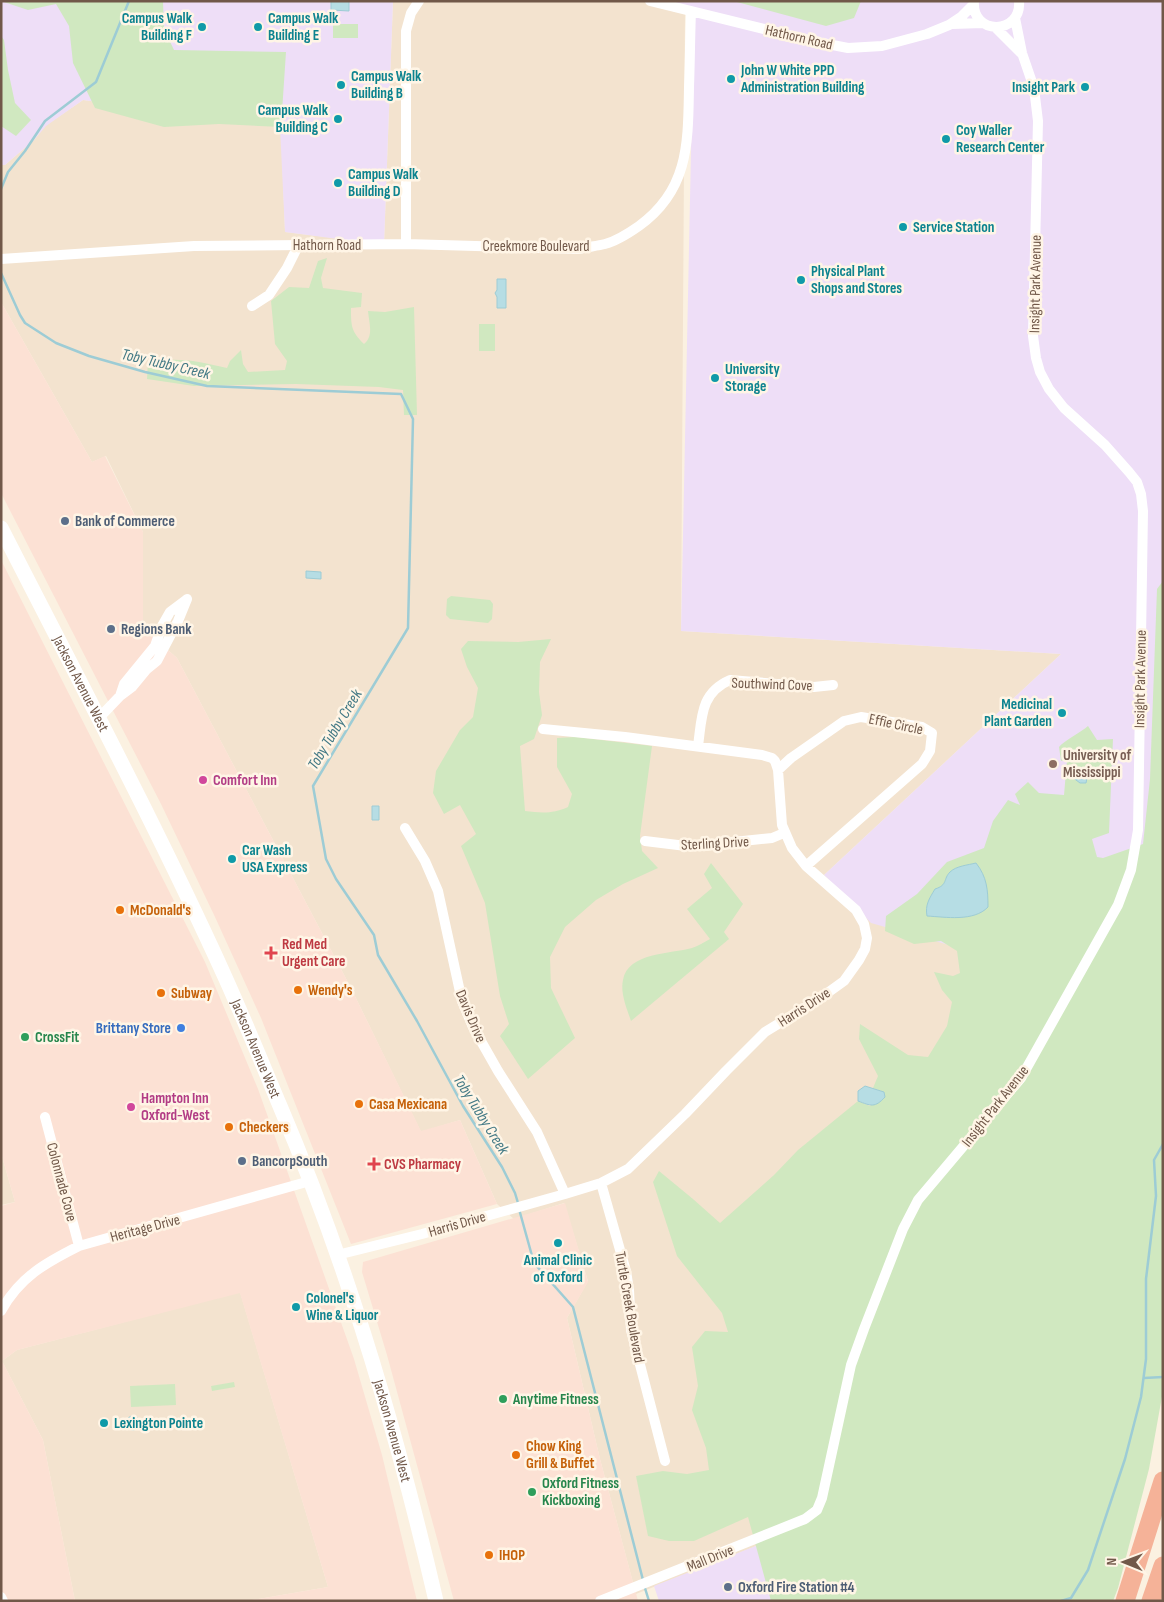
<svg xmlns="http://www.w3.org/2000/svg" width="1164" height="1602" font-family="'Sofia Sans Condensed',sans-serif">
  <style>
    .residential { fill: #f3e3cf }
    .commercial { fill: #fce1d4 }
    .education { fill: #eedef7 }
    .green { fill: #d0e8c0 }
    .water { fill: #b6dde4; stroke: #9dccd5 }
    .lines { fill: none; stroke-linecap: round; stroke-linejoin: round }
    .stream { stroke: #9dccd5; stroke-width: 2.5 }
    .street { stroke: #fff; stroke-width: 10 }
    .secondary { stroke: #fff; stroke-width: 15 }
    .highway { stroke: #f5b298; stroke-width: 19 }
    .culture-dot { fill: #0f9aa8; stroke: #fff5e6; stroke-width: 2 }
    .service-dot { fill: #5c6f8a; stroke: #fff5e6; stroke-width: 2 }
    .education-dot { fill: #8d6e63; stroke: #fff5e6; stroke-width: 2 }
    .hotel-dot { fill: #d1479c; stroke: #fff5e6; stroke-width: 2 }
    .food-dot { fill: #e8710a; stroke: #fff5e6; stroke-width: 2 }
    .health-dot { fill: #e0444e; stroke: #fff5e6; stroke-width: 2 }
    .shop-dot { fill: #3f7fe0; stroke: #fff5e6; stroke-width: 2 }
    .leisure-dot { fill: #2e9e5b; stroke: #fff5e6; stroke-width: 2 }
    .labels { text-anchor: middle; stroke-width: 5; stroke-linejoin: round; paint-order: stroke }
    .culture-label { font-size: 15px; font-weight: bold; fill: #0d838f; stroke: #fff5e6; text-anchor: start }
    .street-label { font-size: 15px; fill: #715849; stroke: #fff5e6 }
    .service-label { font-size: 15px; font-weight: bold; fill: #4e5e75; stroke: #fff5e6; text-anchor: start }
    .education-label { font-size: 15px; font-weight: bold; fill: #785e54; stroke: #fff5e6; text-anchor: start }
    .hotel-label { font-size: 15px; font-weight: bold; fill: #b23c85; stroke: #fff5e6; text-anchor: start }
    .food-label { font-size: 15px; font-weight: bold; fill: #c56008; stroke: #fff5e6; text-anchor: start }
    .health-label { font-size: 15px; font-weight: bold; fill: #be3a42; stroke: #fff5e6; text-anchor: start }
    .shop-label { font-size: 15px; font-weight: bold; fill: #366cbe; stroke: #fff5e6; text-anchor: end }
    .leisure-label { font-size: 15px; font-weight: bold; fill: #27864d; stroke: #fff5e6; text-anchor: start }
    .water-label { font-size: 16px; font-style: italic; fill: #437985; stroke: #fff5e6 }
  </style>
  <rect width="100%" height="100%" fill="#fbf1e1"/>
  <path class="residential" d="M393 1H658L685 10 681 631 1061 654 824 875 1067 978 799 1529 636 1594 600 1459 567 1318 588 1281 564 1203 514 1219 497 1204 460 1120 421 1132 352 990 177 658 143 628V532L106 456 92 462 1 302V165H5L34 140 45 126 83 100 281 127 285 232 384 244Z
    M1 1153 15 1202 1 1205Z
    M240 1292 328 1587 246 1601H75L43 1440 2 1361 17 1350Z"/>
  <path class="commercial" d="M1 302 92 462 105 456 143 532V628L177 658 352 990 421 1131 460 1120 497 1204 351 1244 261 1018 215 917 161 804 1 493Z
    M1 560 205 962 258 1089 354 1359 382 1455 417 1601H246L328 1587 240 1293 17 1350 2 1361 43 1440 75 1601H1V1206L15 1202 1 1153Z
    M565 1203 588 1282 567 1318 600 1459 638 1601H454L387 1355 362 1272 363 1262Z"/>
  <path class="education" d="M1 1H393L384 245 285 232 280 127 83 100 46 126 34 140 5 165H1Z
    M671 1H1163V1286L1088 1601H659L654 1586 799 1529 1066 978 871 923 824 875 1061 654 681 631 694 8Z"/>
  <path class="green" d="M1 1H163L164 29 174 50 286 52 281 127 219 124 164 127 95 108 73 63 69 26 56 4 28 10Z
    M733 1H861L854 18 826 26Z
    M333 24H358V38H333Z
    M1 36 4 40 8 70 15 103 31 120 16 136 1 126Z
    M327 258 321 278 323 288 362 293 361 307 351 308C351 326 351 331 364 344 374 336 369 323 368 311L385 312 414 307 417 415H404L403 390 379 387 296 384 194 386 147 379 148 362C180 357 196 361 227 368L230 361 241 350 243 364 248 372 285 370 287 361 275 344 271 301 289 287 309 288 318 261Z
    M479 324H495V351H479Z
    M1163 581V1391L1149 1469 1118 1588 1113 1601H771L748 1517 694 1541H669L648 1536 636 1476 663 1471 687 1474 709 1470 706 1448 692 1410 698 1386 692 1347 705 1331 728 1332 722 1313 677 1256 653 1182 659 1171 693 1199 720 1223 774 1175 798 1150 858 1101 870 1106 884 1092 873 1088 878 1076 859 1039 860 1024 908 1055 928 1057 947 1026 952 1002 942 990 934 972 953 976 960 973 957 951 941 941 914 944 885 931 886 916 917 894 947 862 984 848 993 821 1008 800 1020 805 1015 794 1028 782 1039 793 1064 795 1067 760 1061 761 1059 747C1064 741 1081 732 1088 726L1097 740 1113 739 1109 833 1092 839 1097 857 1103 858 1143 844 1150 779 1157 589Z
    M451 596 490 600 493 604 492 619 488 623 450 619 446 615 447 599Z
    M551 639 540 662 539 692 542 715 534 739 520 746 525 811C541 813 553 814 568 807L572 794 557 767V738L576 737 652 746 640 836 642 851 658 868 623 884 596 900 565 927 550 957 551 988 575 1038 528 1079 500 1036 509 1024 500 996 485 903 461 846 476 834 460 805 444 814 433 793 436 771 460 730 473 717 478 688 467 667 461 649 468 641 518 642Z
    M711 863 743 904 724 932 729 939 631 1021C627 1009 620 993 623 980 628 952 671 954 692 948 698 946 704 942 710 939L687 909 712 888 704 874Z
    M234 1382 235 1387 212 1391 211 1386Z
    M175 1384 176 1405 131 1407 130 1386Z"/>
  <path class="water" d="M331 1H349V11L331 10Z
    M497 279H506V308H497V297L495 293 497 290Z
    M306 571 321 572V579L306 578Z
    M1079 771 1084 774 1087 778 1086 783H1080L1072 777V774L1074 772Z
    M372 806H379V820H372Z
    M976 863C987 877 988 890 988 907 974 922 945 917 927 916 925 905 929 899 935 889 948 885 943 879 950 872 956 866 968 865 976 863Z
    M865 1086 884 1092 885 1097C875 1108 871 1106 858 1101V1091Z
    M126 1423a7 7 0 1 1 14 0a7 7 0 1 1-14 0Z"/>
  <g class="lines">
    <path class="stream" d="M1 189 8 172 25 151 45 121 96 82 129 1
      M1 273 20 315 25 323 56 343 89 356 145 372 207 386 401 394 413 419 408 628 313 786 326 859 336 879 374 935 378 955 417 1021 463 1106 502 1167 515 1193 518 1203
      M519 1209 534 1263 573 1307 643 1580
      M1144 1378 1163 1377
      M644 1585 649 1601
      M1061 1601 1071 1598 1088 1570 1125 1459 1141 1397 1146 1359V1279L1156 1196 1154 1160 1163 1144"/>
    <path class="street" d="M650 1 817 42 848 48 882 46 927 34 949 25 961 17 973 5
      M974 1C971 36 1022 35 1019 1
      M952 24 983 23
      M996 28 1021 53
      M406 244V31L411 13 419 1
      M1 259 194 246 406 244 579 249C587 247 597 246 605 244 617 241 629 233 639 226 689 190 688 143 689 87 690 61 690 36 691 11
      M252 306 269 295 287 268 298 246
      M120 696 124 684 155 646 162 626 170 612 186 600
      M99 718 120 696 132 687 146 670 157 661 178 621 187 599
      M698 746C702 718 700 693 730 680L814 687 833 685
      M778 770 791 758 844 721 861 717 922 727 932 733 930 751 922 764 806 866
      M405 828 425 861 438 891 462 1001 473 1027 498 1071 537 1132 565 1194
      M645 841 686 846 705 845 772 838 784 833
      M45 1117 79 1246
      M601 1183 626 1271 629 1290 631 1330 665 1461
      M337 1255 422 1234 565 1194 601 1183 628 1169 685 1114 726 1071 765 1032 819 999 844 981 859 960 865 949 867 938 864 924 856 910 806 866 792 848 782 825 778 770 775 761 772 758 762 755 625 737 543 729
      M1 1311C20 1277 45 1263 79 1246L310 1181
      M1 1597 3 1601
      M600 1601 805 1519 817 1510 822 1498 851 1365 864 1329 903 1229 918 1200 1021 1078 1118 905 1131 870 1138 830 1143 511 1141 494 1137 482 1129 472 1105 445 1064 408 1049 389 1040 372 1036 358 1033 336 1038 121 1034 88 1022 53 1015 18"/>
    <path class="secondary" id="s1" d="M1 528C77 677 156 825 225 977 244 1019 262 1063 280 1106 348 1265 397 1432 436 1601"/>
    <path class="highway" d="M1125 1601 1163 1481
      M1151 1601 1163 1566"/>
  </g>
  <g class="culture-dot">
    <circle cx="202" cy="27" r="5"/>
    <circle cx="258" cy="27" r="5"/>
    <circle cx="731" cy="79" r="5"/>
    <circle cx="341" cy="85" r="5"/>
    <circle cx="1085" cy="87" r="5"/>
    <circle cx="338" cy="119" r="5"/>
    <circle cx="946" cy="139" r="5"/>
    <circle cx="338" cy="183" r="5"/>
    <circle cx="903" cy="227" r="5"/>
    <circle cx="801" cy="280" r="5"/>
    <circle cx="715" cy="378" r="5"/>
    <circle cx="1062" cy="713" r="5"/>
    <circle cx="232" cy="859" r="5"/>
    <circle cx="558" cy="1243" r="5"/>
    <circle cx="296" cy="1307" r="5"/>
    <circle cx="104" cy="1423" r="5"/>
  </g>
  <g class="service-dot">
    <circle cx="65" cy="521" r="5"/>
    <circle cx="111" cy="629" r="5"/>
    <circle cx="242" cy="1161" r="5"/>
    <circle cx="728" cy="1587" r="5"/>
  </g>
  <circle class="education-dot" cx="1053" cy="764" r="5"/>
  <g class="hotel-dot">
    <circle cx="203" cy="780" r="5"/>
    <circle cx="131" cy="1107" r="5"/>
  </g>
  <g class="food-dot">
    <circle cx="120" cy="910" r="5"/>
    <circle cx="298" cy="990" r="5"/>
    <circle cx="161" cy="993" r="5"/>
    <circle cx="359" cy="1104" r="5"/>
    <circle cx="229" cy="1127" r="5"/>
    <circle cx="516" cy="1455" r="5"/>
    <circle cx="489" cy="1555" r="5"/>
  </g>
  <g class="health-dot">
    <path d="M268.5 945.5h5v5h5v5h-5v5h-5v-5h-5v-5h5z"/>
    <path d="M371.5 1156.5h5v5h5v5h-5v5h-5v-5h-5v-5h5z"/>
  </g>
  <circle class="shop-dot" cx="181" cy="1028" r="5"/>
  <g class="leisure-dot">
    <circle cx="25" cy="1037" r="5"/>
    <circle cx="503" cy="1399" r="5"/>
    <circle cx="532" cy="1492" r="5"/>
  </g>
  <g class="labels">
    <g class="culture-label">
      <text x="192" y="23" text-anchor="end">Campus Walk<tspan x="192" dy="17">Building F</tspan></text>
      <text x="268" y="23">Campus Walk<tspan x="268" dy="17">Building E</tspan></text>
      <text x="741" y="75">John W White PPD<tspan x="741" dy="17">Administration Building</tspan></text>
      <text x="351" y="81">Campus Walk<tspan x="351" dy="17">Building B</tspan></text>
      <text x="1075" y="92" text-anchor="end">Insight Park</text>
      <text x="328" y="115" text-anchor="end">Campus Walk<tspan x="328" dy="17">Building C</tspan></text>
      <text x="956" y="135">Coy Waller<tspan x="956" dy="17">Research Center</tspan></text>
      <text x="348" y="179">Campus Walk<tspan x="348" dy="17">Building D</tspan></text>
      <text x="913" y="232">Service Station</text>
      <text x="811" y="276">Physical Plant<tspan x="811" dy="17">Shops and Stores</tspan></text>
      <text x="725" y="374">University<tspan x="725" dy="17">Storage</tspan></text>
      <text x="1052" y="709" text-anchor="end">Medicinal<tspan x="1052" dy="17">Plant Garden</tspan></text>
      <text x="242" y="855">Car Wash<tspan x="242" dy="17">USA Express</tspan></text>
      <text x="558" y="1265" text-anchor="middle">Animal Clinic<tspan x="558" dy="17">of Oxford</tspan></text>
      <text x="306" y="1303">Colonel's<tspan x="306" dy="17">Wine &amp; Liquor</tspan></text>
      <text x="114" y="1428">Lexington Pointe</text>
    </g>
    <g class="street-label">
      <text transform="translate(799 37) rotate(13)" y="5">Hathorn Road</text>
      <text x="327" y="250">Hathorn Road</text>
      <text x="536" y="251">Creekmore Boulevard</text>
      <text transform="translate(1035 284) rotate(-89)" y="5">Insight Park Avenue</text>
      <text transform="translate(1140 679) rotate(-89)" y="5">Insight Park Avenue</text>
      <text dy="5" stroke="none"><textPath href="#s1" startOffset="175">Jackson Avenue West</textPath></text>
      <text transform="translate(772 684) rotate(2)" y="5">Southwind Cove</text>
      <text transform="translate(896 724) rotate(12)" y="5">Effie Circle</text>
      <text transform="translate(715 843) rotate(-3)" y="5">Sterling Drive</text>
      <text transform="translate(804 1007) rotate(-33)" y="5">Harris Drive</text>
      <text transform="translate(471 1016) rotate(67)" y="5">Davis Drive</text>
      <text dy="5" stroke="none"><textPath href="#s1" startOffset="580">Jackson Avenue West</textPath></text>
      <text transform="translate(995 1106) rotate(-52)" y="5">Insight Park Avenue</text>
      <text transform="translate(62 1182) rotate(75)" y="5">Colonnade Cove</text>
      <text transform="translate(457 1224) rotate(-16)" y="5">Harris Drive</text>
      <text transform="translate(145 1228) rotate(-15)" y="5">Heritage Drive</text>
      <text transform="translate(630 1307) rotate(80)" y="5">Turtle Creek Boulevard</text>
      <text dy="5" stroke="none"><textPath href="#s1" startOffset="986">Jackson Avenue West</textPath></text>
      <text transform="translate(710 1558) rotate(-22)" y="5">Mall Drive</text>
    </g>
    <g class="service-label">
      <text x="75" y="526">Bank of Commerce</text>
      <text x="121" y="634">Regions Bank</text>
      <text x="252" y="1166">BancorpSouth</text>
      <text x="738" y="1592">Oxford Fire Station #4</text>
    </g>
    <g class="education-label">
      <text x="1063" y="760">University of<tspan x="1063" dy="17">Mississippi</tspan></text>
    </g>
    <g class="hotel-label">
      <text x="213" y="785">Comfort Inn</text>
      <text x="141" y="1103">Hampton Inn<tspan x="141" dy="17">Oxford-West</tspan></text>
    </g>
    <g class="food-label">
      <text x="130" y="915">McDonald's</text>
      <text x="308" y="995">Wendy's</text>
      <text x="171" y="998">Subway</text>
      <text x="369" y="1109">Casa Mexicana</text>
      <text x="239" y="1132">Checkers</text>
      <text x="526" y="1451">Chow King<tspan x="526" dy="17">Grill &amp; Buffet</tspan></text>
      <text x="499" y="1560">IHOP</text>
    </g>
    <g class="health-label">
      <text x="282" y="949">Red Med<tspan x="282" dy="17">Urgent Care</tspan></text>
      <text x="384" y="1169">CVS Pharmacy</text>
    </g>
    <g class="shop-label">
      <text x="171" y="1033">Brittany Store</text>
    </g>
    <g class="leisure-label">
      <text x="35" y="1042">CrossFit</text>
      <text x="513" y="1404">Anytime Fitness</text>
      <text x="542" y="1488">Oxford Fitness<tspan x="542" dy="17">Kickboxing</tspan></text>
    </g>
    <g class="water-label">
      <text transform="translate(166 363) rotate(13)" y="6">Toby Tubby Creek</text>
      <text transform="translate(334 729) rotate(-59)" y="6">Toby Tubby Creek</text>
      <text transform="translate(482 1114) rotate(58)" y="6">Toby Tubby Creek</text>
    </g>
  </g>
  <rect width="1164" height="1602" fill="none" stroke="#715849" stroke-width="5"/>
  <g transform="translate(1124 1562) rotate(271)" stroke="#fff5e6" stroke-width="4" paint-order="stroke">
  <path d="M0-4L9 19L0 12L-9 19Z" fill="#715849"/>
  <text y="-8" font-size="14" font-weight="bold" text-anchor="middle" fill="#715849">N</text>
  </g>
</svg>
